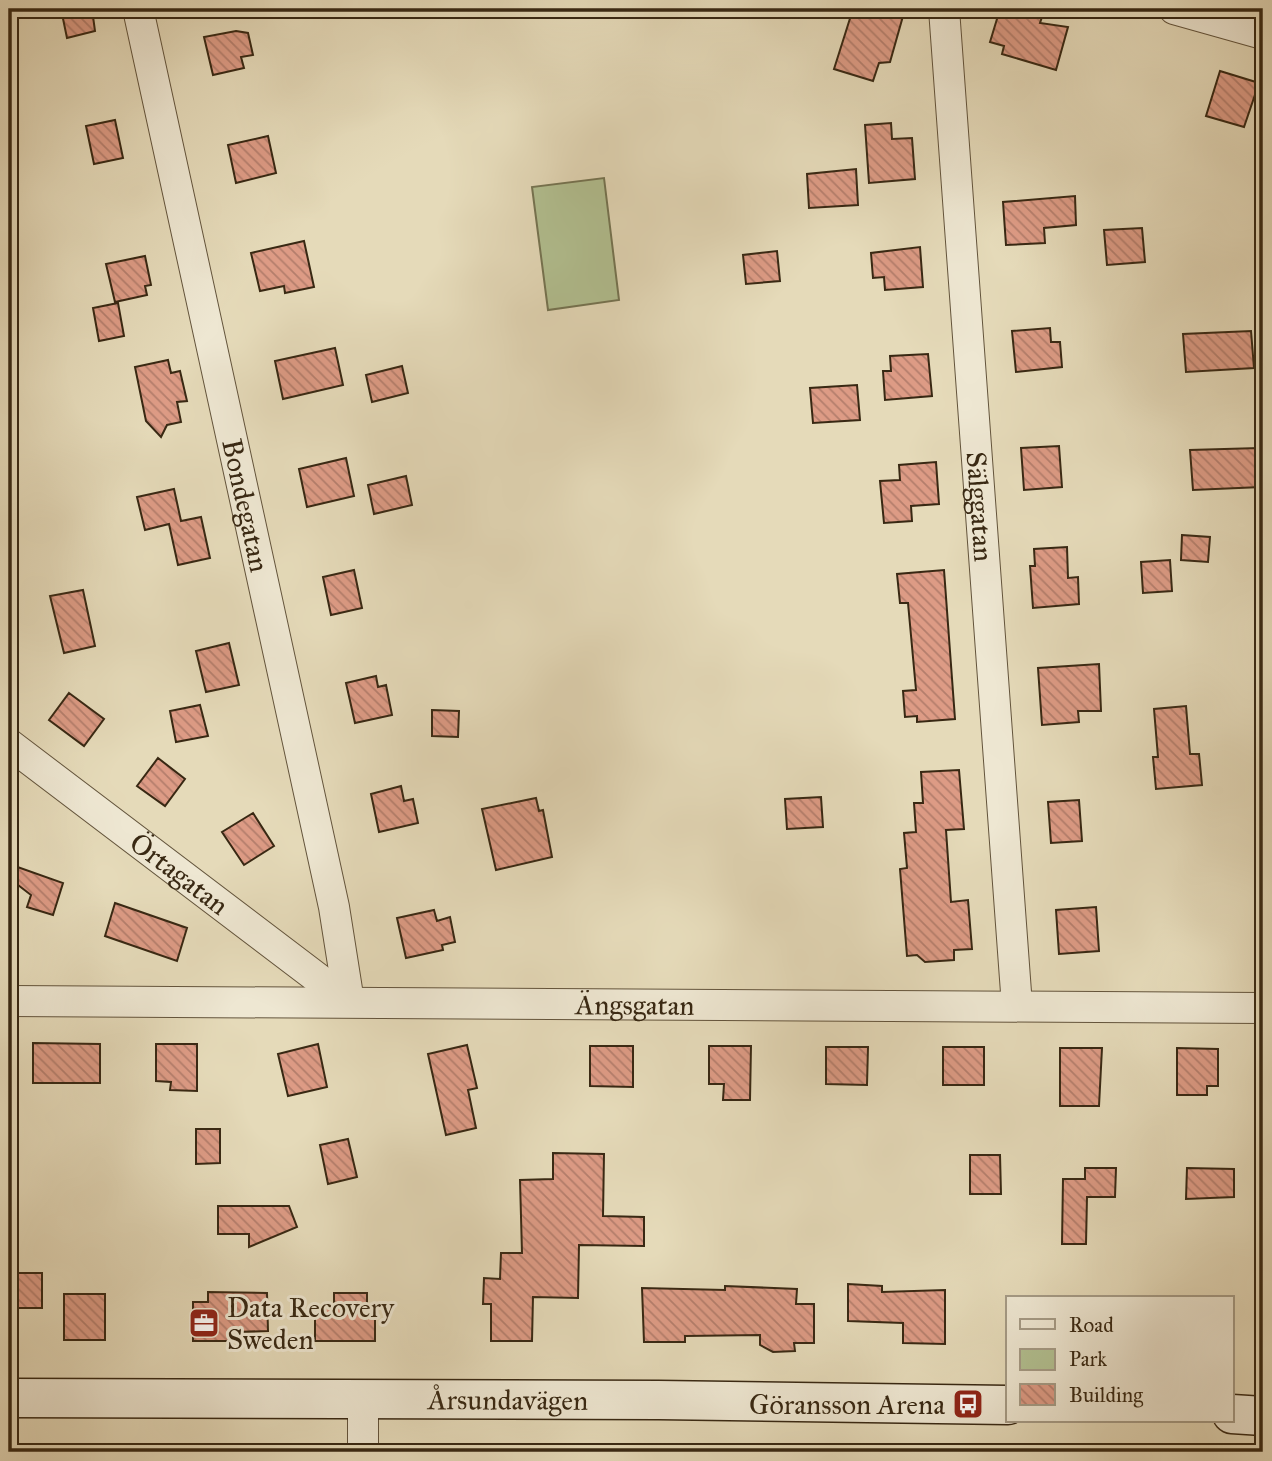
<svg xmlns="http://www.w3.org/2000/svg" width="1272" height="1461" font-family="'IM FELL Great Primer',serif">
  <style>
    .park { fill: #b2c091; stroke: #757452; stroke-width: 2 }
    .building { fill: url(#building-back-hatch); stroke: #382813; stroke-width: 2 }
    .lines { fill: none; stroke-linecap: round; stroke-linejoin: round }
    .street-casing { stroke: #63543c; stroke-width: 32 }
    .secondary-casing { stroke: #382813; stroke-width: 41 }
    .street { stroke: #eee7d2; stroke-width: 30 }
    .secondary { stroke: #eee7d2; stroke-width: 38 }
    .labels { text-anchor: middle; stroke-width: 6; stroke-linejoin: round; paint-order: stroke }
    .street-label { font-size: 28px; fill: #382813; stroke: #eee7d2 }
    .poi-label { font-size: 28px; fill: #382813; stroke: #eee7d2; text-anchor: start }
  </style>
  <defs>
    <pattern id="building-back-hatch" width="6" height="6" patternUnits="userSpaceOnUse" patternTransform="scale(1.75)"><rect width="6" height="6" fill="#dd9b85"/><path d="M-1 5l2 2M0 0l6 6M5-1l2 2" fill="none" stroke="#b47e6c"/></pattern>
  </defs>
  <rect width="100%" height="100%" fill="#e5dab9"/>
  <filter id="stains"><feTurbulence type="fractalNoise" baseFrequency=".00286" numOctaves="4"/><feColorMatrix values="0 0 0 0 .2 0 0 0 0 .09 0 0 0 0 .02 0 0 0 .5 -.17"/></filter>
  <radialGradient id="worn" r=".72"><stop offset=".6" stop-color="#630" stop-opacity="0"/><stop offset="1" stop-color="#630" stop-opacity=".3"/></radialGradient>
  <path class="park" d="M604 178 619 300 548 310 532 187Z"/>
  <path class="building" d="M61 9H92L95 31 67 38Z
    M853 9H905L890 62 879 63 873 81 834 69Z
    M1000 9H1014L1042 17 1040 23 1068 27 1056 70 1002 54 1004 46 990 42Z
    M236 31 248 33 253 55 241 57 244 68 213 75 204 37Z
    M1220 71 1259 83 1244 127 1206 116Z
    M115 120 123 158 94 164 86 126Z
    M891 123 892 139 912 138 915 179 869 183 865 125Z
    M268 136 276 173 236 183 228 145Z
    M856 169 858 205 809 208 807 174Z
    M1075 196 1076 225 1044 228 1045 243 1006 245 1003 202Z
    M1142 228 1145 262 1107 265 1104 230Z
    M304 241 314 287 285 293 284 286 260 291 251 253Z
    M920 247 923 287 885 290 884 277 873 278 871 253Z
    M777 251 780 281 746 284 743 255Z
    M145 256 151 285 145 286 147 295 115 302 106 264Z
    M118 303 124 336 99 341 93 308Z
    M1050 328 1051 342H1060L1062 367 1016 372 1012 331Z
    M1251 331 1254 368 1186 372 1183 334Z
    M335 348 343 385 283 399 275 361Z
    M928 354 932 396 885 400 883 371H891L890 356Z
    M168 360 171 373 180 371 187 401 177 402 181 422 167 425 161 437 146 421 135 367Z
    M402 366 408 393 372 402 366 375Z
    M857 385 860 420 813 423 810 388Z
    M1059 446 1062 487 1024 490 1021 448Z
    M1259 448 1261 487 1193 490 1190 450Z
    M346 458 354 496 307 507 299 469Z
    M936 462 939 504 911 506 912 521 884 523 880 481 900 480 899 465Z
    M406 476 412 505 374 514 368 485Z
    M174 489 181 521 201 517 210 558 178 565 169 524 145 530 137 497Z
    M1182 535 1210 537 1208 562 1181 560Z
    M1067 547 1068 578 1078 577 1079 604 1033 608 1030 566H1035L1034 549Z
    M1170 560 1172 591 1143 593 1141 562Z
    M354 570 362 608 331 615 323 577Z
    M944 570 955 719 917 722V716L905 717 903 691 916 690 908 603H900L897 574Z
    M83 590 95 646 64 653 50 596Z
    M229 643 239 685 206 692 196 651Z
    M1099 664 1101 711H1078L1079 722 1042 725 1038 668Z
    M376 676 378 687 386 685 392 715 355 723 346 683Z
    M69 693 104 719 84 746 49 720Z
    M200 705 208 736 176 742 170 711Z
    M1186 706 1190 754H1199L1202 785 1156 789 1153 757H1158L1154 709Z
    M432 710 459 711 458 737 432 736Z
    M158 758 185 779 165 806 137 786Z
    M959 770 964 829 946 830 951 902 968 900 972 949 954 950V960L925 962 917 955 907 956 900 869 907 868 904 833 916 832 914 803H923L921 772Z
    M401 786 404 801 413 799 418 823 379 832 371 794Z
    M821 797 823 827 787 829 785 799Z
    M536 798 539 811 543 810 552 857 496 870 482 809Z
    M1079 800 1082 841 1051 843 1048 802Z
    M253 813 274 846 244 865 222 832Z
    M9 864 63 883 53 915 27 907 31 895 9 878Z
    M115 903 187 928 177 961 105 936Z
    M1096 907 1099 951 1059 954 1056 910Z
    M434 910 437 921 450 917 455 942 442 945 443 950 406 958 397 918Z
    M33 1043 100 1044V1083H33Z
    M156 1044H197V1091L170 1090 171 1082 156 1081Z
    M318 1044 327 1087 288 1096 278 1054Z
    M467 1045 477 1088 468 1090 476 1128 446 1135 428 1054Z
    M590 1046H633V1087L590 1086Z
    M709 1046H751L750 1100H723L724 1084H709Z
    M826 1047H868L867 1085 826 1084Z
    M943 1047H984V1085H943Z
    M1060 1048H1102L1099 1106H1060Z
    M1177 1048 1218 1049V1086H1207V1095H1177Z
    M196 1129H220V1163L196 1164Z
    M348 1139 357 1177 328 1184 320 1145Z
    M553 1153 604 1154 603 1216 644 1217V1246L579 1245 578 1298 533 1297 532 1341H491V1304H483L484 1278 500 1279 501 1253H522L520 1180 553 1179Z
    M970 1155H1000L1001 1194H970Z
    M1085 1168H1116L1115 1197H1087L1086 1244H1062L1063 1179H1085Z
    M1187 1168 1234 1169V1197L1186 1199Z
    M218 1206H289L297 1227 249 1247V1234H218Z
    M12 1273H42V1308H12Z
    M848 1284 882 1286V1292L945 1290V1344L903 1343V1323L848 1321Z
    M725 1286 797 1289 796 1304H814V1343H794L795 1351 773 1352 760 1345V1335L685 1336V1342H644L642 1288 725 1290Z
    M208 1292 267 1293 268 1331 236 1332V1341H193V1302H208Z
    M334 1293H367V1308H375V1341H315V1308H334Z
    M64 1294H105V1340H64Z"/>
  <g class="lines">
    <g class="street-casing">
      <g id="street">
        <path id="s1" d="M138 9 334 907 349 1002"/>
        <path id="s2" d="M944 9 1017 1006"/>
        <path d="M1174 9 1263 34"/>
        <path id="s3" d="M9 744 349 1002"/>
        <path id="s4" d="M9 1001 1263 1008"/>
        <path d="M363 1452V1398"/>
      </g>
    </g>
    <g class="secondary-casing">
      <g id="secondary">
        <path id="s5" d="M9 1398 659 1400 1008 1405"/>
        <path d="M1232 1414 1263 1416"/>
      </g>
    </g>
    <use href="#street" class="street"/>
    <use href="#secondary" class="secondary"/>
  </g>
  <defs>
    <g id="office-square" transform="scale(1.575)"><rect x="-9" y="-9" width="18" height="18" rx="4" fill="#8f2418" stroke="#eee7d2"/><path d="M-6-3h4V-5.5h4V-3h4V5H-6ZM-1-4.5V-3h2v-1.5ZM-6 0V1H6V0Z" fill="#fff"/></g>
    <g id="bus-square" transform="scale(1.575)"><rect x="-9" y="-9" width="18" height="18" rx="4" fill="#8f2418" stroke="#eee7d2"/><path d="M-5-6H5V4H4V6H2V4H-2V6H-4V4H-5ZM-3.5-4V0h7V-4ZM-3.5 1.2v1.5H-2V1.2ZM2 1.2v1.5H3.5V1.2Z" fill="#fff"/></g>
  </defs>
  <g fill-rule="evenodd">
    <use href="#office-square" x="204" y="1323"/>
    <use href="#bus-square" x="968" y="1404"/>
  </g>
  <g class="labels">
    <g class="street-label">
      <text dy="10" stroke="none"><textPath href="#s1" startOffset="508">Bondegatan</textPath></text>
      <text dy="10" stroke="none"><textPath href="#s2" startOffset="499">Sälggatan</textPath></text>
      <text dy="10" stroke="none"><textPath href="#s3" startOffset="214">Örtagatan</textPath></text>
      <text dy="10" stroke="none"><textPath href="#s4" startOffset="626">Ängsgatan</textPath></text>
      <text dy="10" stroke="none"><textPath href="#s5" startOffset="499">Årsundavägen</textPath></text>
    </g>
    <g class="poi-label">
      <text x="227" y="1317">Data Recovery<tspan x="227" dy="32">Sweden</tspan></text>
      <text x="945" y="1414" text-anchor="end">Göransson Arena</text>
    </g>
  </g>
  <rect width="1272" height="1461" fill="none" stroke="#e5dab9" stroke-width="35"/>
  <rect x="10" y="10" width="1251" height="1440" fill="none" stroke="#382813" stroke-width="3.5"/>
  <rect x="18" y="18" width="1237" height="1426" fill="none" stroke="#382813" stroke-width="2"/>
  <rect x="1006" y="1296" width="228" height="126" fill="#eee7d2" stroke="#a59b86" stroke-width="2"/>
  <rect x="1020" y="1319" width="35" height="10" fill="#eee7d2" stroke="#a59b86" stroke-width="2"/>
  <text x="1069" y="1332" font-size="21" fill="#382813">Road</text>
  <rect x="1020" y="1349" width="35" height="21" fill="#b2c091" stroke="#a59b86" stroke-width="2"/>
  <text x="1069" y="1366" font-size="21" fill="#382813">Park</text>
  <rect x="1020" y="1384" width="35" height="21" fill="url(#building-back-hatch)" stroke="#a59b86" stroke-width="2"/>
  <text x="1069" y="1402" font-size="21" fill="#382813">Building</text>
  <rect width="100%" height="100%" filter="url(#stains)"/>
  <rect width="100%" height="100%" fill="url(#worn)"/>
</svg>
